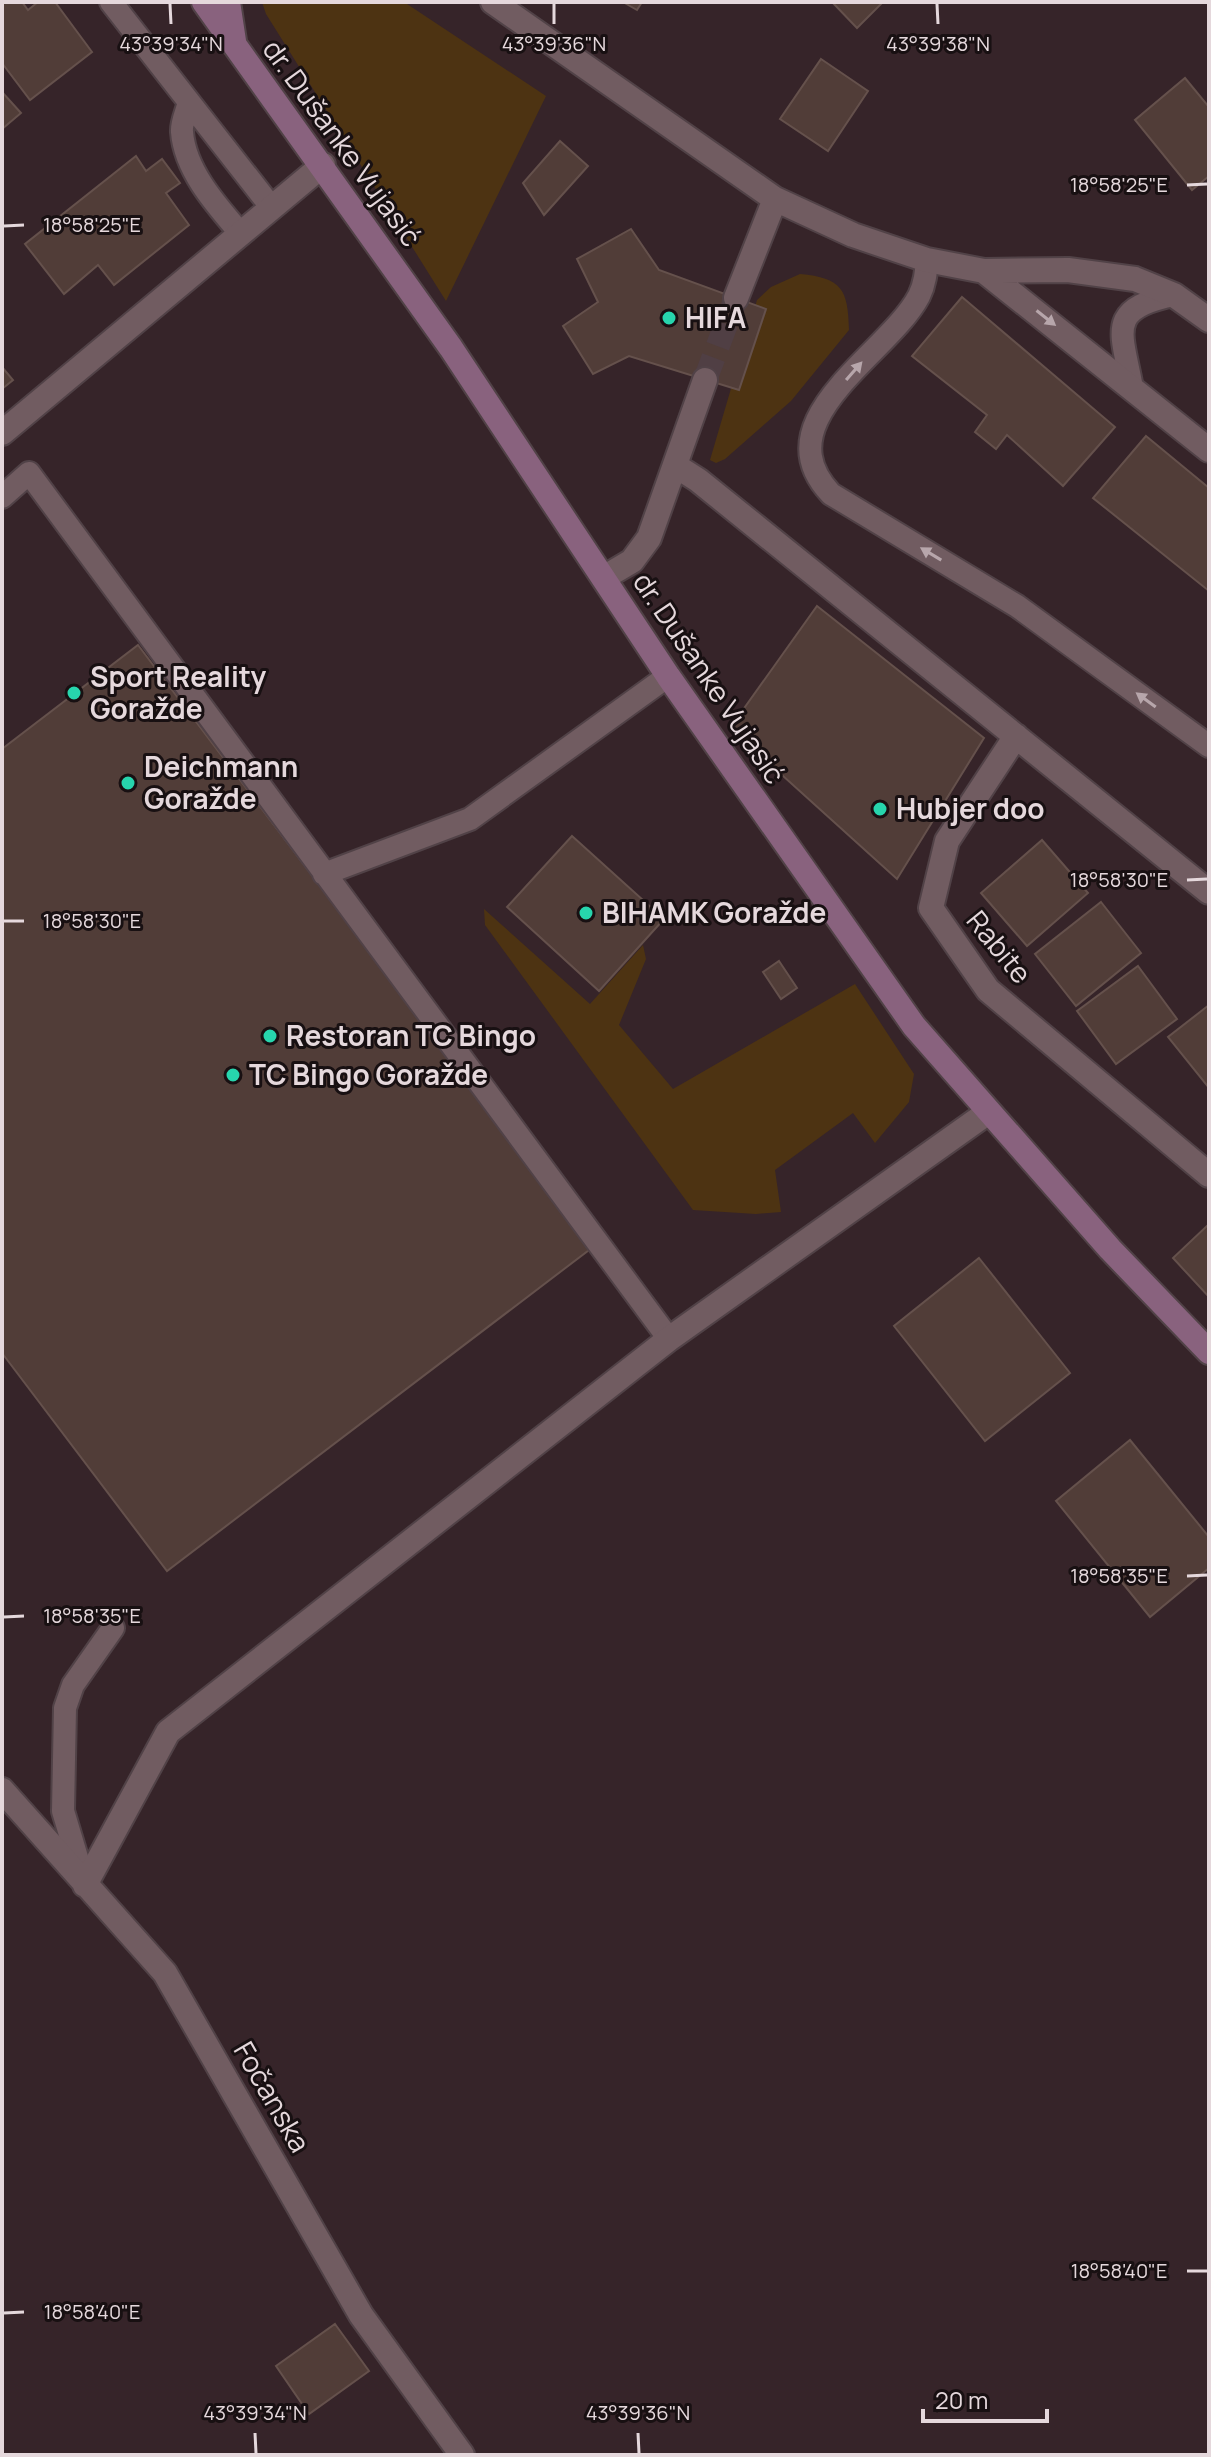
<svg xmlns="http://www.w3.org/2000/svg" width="1211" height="2457" font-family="Manrope,sans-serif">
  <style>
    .green { fill: #4d3312 }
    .building { fill: #513d38; stroke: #65514c; stroke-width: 2 }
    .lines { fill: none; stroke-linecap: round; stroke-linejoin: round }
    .minor-tunnel { stroke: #503f44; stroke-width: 24; stroke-dasharray: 24 12; stroke-linecap: butt }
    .service-casing { stroke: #514247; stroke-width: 26 }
    .minor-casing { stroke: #514247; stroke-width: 28 }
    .secondary-casing { stroke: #514247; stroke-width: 28 }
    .service { stroke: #715c61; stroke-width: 22 }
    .minor { stroke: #715c61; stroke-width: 24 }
    .secondary { stroke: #89627e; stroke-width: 24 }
    .oneway { fill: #b7a6ab }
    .ticks { fill: none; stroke: #e5d8dc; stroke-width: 3 }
    .poi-dot { fill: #27d5ad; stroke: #181012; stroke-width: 3 }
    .labels { text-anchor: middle; stroke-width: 6; stroke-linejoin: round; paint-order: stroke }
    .street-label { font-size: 28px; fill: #e5d8dc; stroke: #181012 }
    .poi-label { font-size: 28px; font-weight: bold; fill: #e5d8dc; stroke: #181012; text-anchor: start }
    .ticks-label { font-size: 20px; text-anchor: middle; fill: #e5d8dc; stroke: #181012; stroke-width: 6; stroke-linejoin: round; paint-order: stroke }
  </style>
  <rect width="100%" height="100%" fill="#362429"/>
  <path class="green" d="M262 2H404L546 96 446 301 266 14Z
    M800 274C842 278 848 289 849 330L791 401 725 459 716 463 710 460 757 300 771 287Z
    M484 909 590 1004 643 945 646 959 619 1025 673 1089 855 984 914 1074 909 1102 875 1143 853 1113 775 1170 781 1212 756 1214 693 1210 485 925Z"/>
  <path class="building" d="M2 2H22L28 10 38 2H55L92 52 30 100 2 63Z
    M623 2H642L637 10Z
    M832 2H883L857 28Z
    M821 59 868 91 828 151 780 119Z
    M1185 78 1209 107V176L1192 190 1135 120Z
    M2 92 21 113 2 129Z
    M560 141 588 166 544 215 523 183Z
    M136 156 146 171 162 159 180 183 166 193 189 225 114 285 98 265 64 294 25 244Z
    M631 229 659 270 766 309 739 390 629 356 593 374 563 326 598 302 577 259Z
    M962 297 1115 427 1063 486 1007 435 996 449 975 432 987 415 912 356Z
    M2 367 13 380 2 389Z
    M1146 436 1209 488V591L1093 498Z
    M817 606 984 738 897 879 730 728Z
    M138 645 593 1247 167 1571 2 1353V749Z
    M572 836 664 919 599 991 507 907Z
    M1042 840 1088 893 1027 946 981 893Z
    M1101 902 1141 953 1076 1006 1035 954Z
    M779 961 797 988 781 999 763 972Z
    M1138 966 1177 1019 1116 1064 1077 1011Z
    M1209 1005V1088L1168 1037Z
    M1209 1224V1297L1173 1258Z
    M979 1258 1070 1373 985 1441 894 1326Z
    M1130 1440 1209 1537V1568L1150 1617 1056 1501Z
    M335 2324 369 2371 309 2414 276 2366Z"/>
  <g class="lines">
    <path class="minor-tunnel" d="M705 380 736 298"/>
    <g class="service-casing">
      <path id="service" d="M111 2 272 208
        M189 102C187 111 181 123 182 132 185 171 217 206 241 234
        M927 260C926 272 925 284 919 296 888 355 761 420 831 494L1017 606 1209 746
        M1132 388C1122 332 1105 309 1174 295
        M2 497 29 473 669 1339
        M324 874 470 819 668 676
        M84 1881 63 1811 65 1708 73 1685 113 1628"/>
    </g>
    <g class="minor-casing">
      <path id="minor" d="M493 2 775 199 853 235 927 260 984 271 1068 270 1135 279 1174 295 1209 320
        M984 271 1209 450
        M736 298 775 199
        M2 433 323 165
        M676 466 698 480 1209 892
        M605 577 632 561 649 538 705 380
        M1016 736 947 841 931 908 988 990 1209 1175
        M2 1790 165 1973 361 2315 462 2455
        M85 1885 168 1732 669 1339 987 1113"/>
    </g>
    <g class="secondary-casing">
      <path id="secondary" d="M204 2 451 348 668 676 914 1026 1110 1249 1209 1352
        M228 2 234 41"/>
    </g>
    <use href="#service" class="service"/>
    <use href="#minor" class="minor"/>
    <use href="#secondary" class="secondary"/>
  </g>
  <defs><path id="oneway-solid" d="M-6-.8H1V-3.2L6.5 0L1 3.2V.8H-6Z" transform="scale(2)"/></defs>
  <g class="oneway">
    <use href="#oneway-solid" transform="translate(1046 318) rotate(38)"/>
    <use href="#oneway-solid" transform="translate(854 371) rotate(-49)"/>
    <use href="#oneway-solid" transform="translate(931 554) rotate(-149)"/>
    <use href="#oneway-solid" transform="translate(1146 700) rotate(-144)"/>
  </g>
  <path class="ticks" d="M170 4 171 24M554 4V24M937 4 938 24M1187 185 1207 184M4 226 24 225M1187 880 1207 879M4 921H24M1187 1576 1207 1575M4 1617 24 1616M1187 2271H1207M4 2313 24 2312M255 2433 256 2453M638 2433 639 2453"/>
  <g class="poi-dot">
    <circle cx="669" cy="318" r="8"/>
    <circle cx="74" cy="693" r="8"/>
    <circle cx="128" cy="783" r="8"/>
    <circle cx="880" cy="809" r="8"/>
    <circle cx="586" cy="913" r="8"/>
    <circle cx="270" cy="1036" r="8"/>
    <circle cx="233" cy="1075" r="8"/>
  </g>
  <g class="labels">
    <g class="street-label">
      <text transform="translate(342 143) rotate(54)" y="10">dr. Dušanke Vujasić</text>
      <text transform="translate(709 678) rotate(56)" y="10">dr. Dušanke Vujasić</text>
      <text transform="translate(999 947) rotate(51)" y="10">Rabite</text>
      <text transform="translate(272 2097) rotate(60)" y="10">Fočanska</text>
    </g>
    <g class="poi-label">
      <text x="685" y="328">HIFA</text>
      <text x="90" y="687">Sport Reality<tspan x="90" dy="32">Goražde</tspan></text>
      <text x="144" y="777">Deichmann<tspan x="144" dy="32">Goražde</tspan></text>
      <text x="896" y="819">Hubjer doo</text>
      <text x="602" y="923">BIHAMK Goražde</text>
      <text x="286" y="1046">Restoran TC Bingo</text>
      <text x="249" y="1085">TC Bingo Goražde</text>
    </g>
  </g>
  <g class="ticks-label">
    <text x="171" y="51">43°39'34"N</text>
    <text x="554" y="51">43°39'36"N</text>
    <text x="938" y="51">43°39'38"N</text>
    <text x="1119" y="192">18°58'25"E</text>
    <text x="92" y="232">18°58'25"E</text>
    <text x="1119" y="887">18°58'30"E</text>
    <text x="92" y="928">18°58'30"E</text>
    <text x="1119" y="1583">18°58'35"E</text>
    <text x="92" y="1623">18°58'35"E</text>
    <text x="1119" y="2278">18°58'40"E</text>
    <text x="92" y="2319">18°58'40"E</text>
    <text x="255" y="2420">43°39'34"N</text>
    <text x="638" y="2420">43°39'36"N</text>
  </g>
  <rect width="1211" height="2457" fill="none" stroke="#e5d8dc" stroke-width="8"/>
  <path d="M923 2409v12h124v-12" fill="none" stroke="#e5d8dc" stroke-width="4"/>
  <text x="935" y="2409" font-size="24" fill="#e5d8dc" stroke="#181012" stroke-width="6" paint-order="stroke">20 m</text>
</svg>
